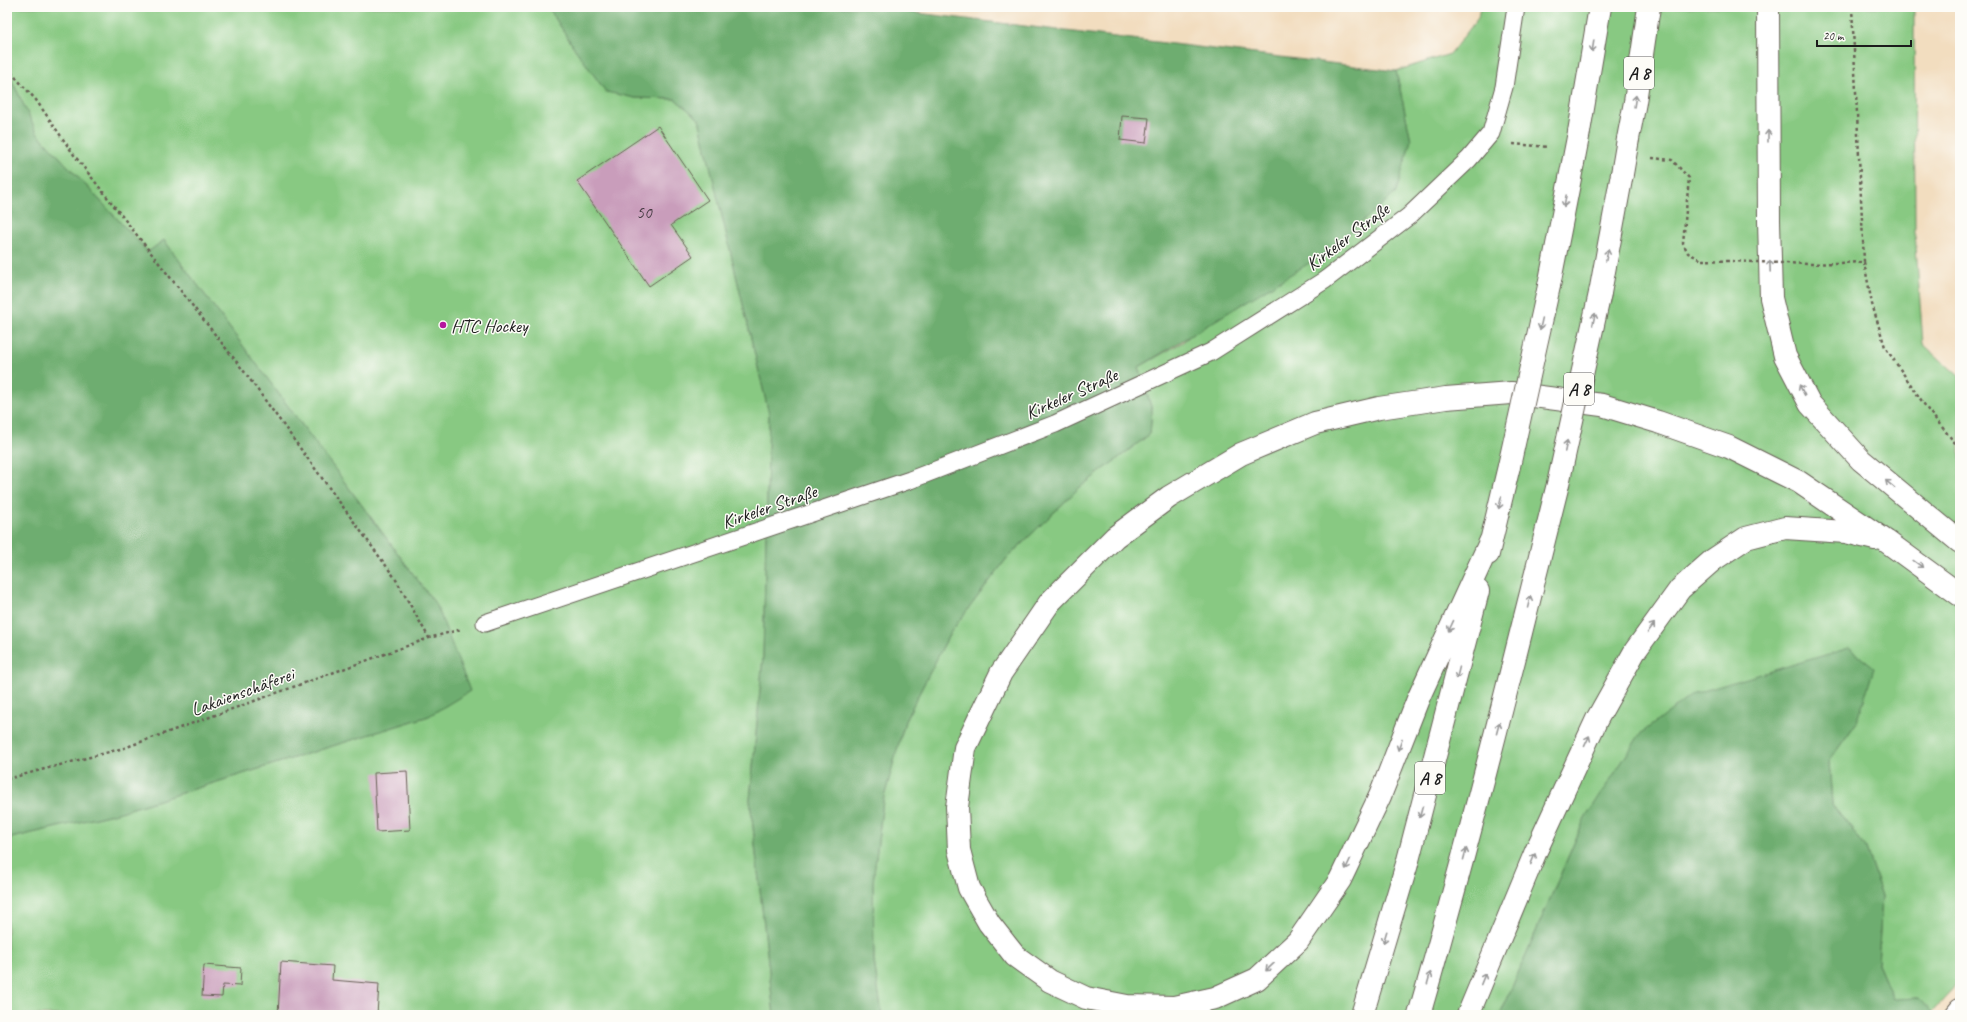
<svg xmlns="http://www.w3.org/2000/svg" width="1967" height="1022" font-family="Caveat,sans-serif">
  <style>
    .green { fill: #88c982; stroke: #52724f }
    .forest { fill: #6ead70; stroke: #456446 }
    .building { fill: #c99dbb }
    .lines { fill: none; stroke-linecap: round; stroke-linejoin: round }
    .lane-casing { stroke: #676055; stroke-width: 19 }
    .secondary-casing { stroke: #676055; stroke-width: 24 }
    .highway-casing { stroke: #676055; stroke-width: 24 }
    .path { stroke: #676055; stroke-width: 2.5; stroke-dasharray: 3 3; stroke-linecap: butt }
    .lane { stroke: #fff; stroke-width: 17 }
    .secondary { stroke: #fff; stroke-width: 22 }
    .highway { stroke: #fff; stroke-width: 22 }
    .highway-bridge-casing { stroke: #676055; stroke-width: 24; stroke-linecap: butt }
    .path-bridge { stroke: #676055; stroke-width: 2.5; stroke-dasharray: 3 3; stroke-linecap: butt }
    .highway-bridge { stroke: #fff; stroke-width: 22 }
    .oneway { stroke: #999 }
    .poi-dot { fill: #b5179e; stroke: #fdfcf7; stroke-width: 1.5 }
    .labels { text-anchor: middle; stroke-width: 3; stroke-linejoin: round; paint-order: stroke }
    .number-label { font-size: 17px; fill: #473c44 }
    .shield { fill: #fdfcf7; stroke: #605f5e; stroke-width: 1 }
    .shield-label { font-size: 18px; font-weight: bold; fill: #1c1c1c }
    .street-label { font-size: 19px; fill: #1c1c1c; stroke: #fdfcf7 }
    .poi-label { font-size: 19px; fill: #1c1c1c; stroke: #fdfcf7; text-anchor: start }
  </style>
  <rect width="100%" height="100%" fill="#fdfcf7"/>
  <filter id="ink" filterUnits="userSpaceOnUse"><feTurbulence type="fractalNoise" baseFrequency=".025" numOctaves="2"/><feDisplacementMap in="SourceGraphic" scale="8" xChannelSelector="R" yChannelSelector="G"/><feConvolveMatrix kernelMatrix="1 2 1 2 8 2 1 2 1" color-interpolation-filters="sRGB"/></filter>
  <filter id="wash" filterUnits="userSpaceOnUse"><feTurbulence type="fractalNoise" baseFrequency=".012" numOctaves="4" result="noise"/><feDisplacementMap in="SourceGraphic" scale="16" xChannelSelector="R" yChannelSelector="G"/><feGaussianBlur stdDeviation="0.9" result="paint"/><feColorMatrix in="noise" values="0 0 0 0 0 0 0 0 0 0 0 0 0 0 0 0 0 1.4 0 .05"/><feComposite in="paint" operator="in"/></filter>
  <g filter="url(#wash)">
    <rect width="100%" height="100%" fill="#f2ddbf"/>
    <path class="green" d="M7 7H548L575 49 606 91 635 98 675 99 699 119 769 414 763 657 750 800 774 1015H7V839L117 813 429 716 442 619 437 606 164 240 148 252 37 133 7 70Z
      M1480 7H1914L1915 232 1923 344 1960 377V982L1932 1012 1918 998 1893 1000 1878 964 1882 896 1865 846 1832 805 1829 761 1857 722 1584 820 1500 1015H882L874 961 873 882 883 801 905 721 950 633 1007 558 1079 488 1150 434 1152 410 1139 367 1183 342 1411 140 1396 71 1450 54 1478 18Z"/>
    <path class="forest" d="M548 7H593L601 10 617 7H868L1396 71 1411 140 1396 193 1324 254 1139 367 1152 410 1150 434 1079 488 1007 558 950 633 905 721 883 801 873 882 874 961 882 1015H774L750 800 763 657 769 414 699 119 675 99 635 98 606 92 575 49Z
      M7 70 37 133 148 252 164 240 437 606 470 691 429 716 117 813 7 839Z
      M1849 648 1874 668 1857 722 1829 761 1832 805 1865 846 1882 896 1878 964 1893 999 1918 998 1932 1012 1930 1015H1500L1584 820 1640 734 1693 694Z"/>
    <g id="blocks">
      <path class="building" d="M1122 116 1149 118 1146 143 1120 140Z
        M658 126 708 200 671 225 693 256 649 286 577 181Z
        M407 771 410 830 377 832 374 773Z
        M281 962 333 966 332 980 379 984 377 1015H278Z
        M204 965 241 968 240 986 223 985 222 997 202 996Z"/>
    </g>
  </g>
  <g filter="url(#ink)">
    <use href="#blocks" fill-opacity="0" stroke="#676055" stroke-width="1"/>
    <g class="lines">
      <g class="lane-casing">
        <path id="lane" d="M485 623 910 480 1055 424 1211 352 1325 280 1409 216 1469 159 1491 133 1504 87 1516 7"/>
      </g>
      <g class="secondary-casing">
        <path id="secondary" d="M1956 1015 1960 1010"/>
      </g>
      <g class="highway-casing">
        <path id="highway" d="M1768 7 1769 220 1771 298 1785 356 1810 404 1861 460 1960 542
          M1579 132 1600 7
          M1628 139 1635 102 1649 7
          M1549 286 1573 163
          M1600 293 1622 174
          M1491 540 1418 699 1380 796 1340 880 1298 941 1257 979 1215 998 1174 1007 1127 1006 1086 998 1050 981 1015 956 989 923 969 888 959 850 957 807 965 748 1001 673 1050 602 1115 537 1169 497 1241 454 1315 423 1379 408 1446 398 1511 393 1602 405 1658 422 1729 447 1799 482 1886 541 1960 595
          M1488 554 1509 466
          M1362 1015 1407 864 1478 591
          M1419 1015C1470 839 1514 662 1558 484
          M1468 1015 1536 851 1597 719 1635 651 1680 589 1713 560 1746 538 1785 528 1846 532 1875 539"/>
      </g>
      <path class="path" d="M1852 7 1864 262
        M7 68 36 100 74 155 243 370 395 578 429 638
        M1513 144 1548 147
        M1652 158 1672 160 1689 178 1683 243 1688 253 1702 260
        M1810 264 1864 262 1872 304 1885 347 1928 410 1960 449
        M7 779 124 748 429 638 462 629"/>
      <use href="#lane" class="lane"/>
      <use href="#secondary" class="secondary"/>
      <use href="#highway" class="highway"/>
      <g class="highway-bridge-casing">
        <path id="highway-bridge" d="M1573 163 1579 132
          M1622 174 1628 139
          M1509 466 1549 286
          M1558 484 1600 293"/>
      </g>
      <path class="path-bridge" d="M1702 260 1810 264"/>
      <use href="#highway-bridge" class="highway-bridge"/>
    </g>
    <defs><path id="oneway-shaft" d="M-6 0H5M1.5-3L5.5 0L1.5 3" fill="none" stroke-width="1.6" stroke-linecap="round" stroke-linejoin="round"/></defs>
    <g class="oneway">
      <use href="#oneway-shaft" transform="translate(1593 46) rotate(99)"/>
      <use href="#oneway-shaft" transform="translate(1635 101) rotate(-81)"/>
      <use href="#oneway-shaft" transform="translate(1768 136) rotate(-90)"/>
      <use href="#oneway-shaft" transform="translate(1565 201) rotate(101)"/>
      <use href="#oneway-shaft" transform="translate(1607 255) rotate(-79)"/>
      <use href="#oneway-shaft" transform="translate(1770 266) rotate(-92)"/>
      <use href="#oneway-shaft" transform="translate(1594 319) rotate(-78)"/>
      <use href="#oneway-shaft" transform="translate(1541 324) rotate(103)"/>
      <use href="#oneway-shaft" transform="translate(1802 390) rotate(-117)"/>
      <use href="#oneway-shaft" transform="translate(1566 446) rotate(-78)"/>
      <use href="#oneway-shaft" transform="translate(1890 484) rotate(-140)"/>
      <use href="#oneway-shaft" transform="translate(1500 503) rotate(103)"/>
      <use href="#oneway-shaft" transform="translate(1918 564) rotate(36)"/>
      <use href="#oneway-shaft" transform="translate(1529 602) rotate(-76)"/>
      <use href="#oneway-shaft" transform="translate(1451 626) rotate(115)"/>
      <use href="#oneway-shaft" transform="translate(1651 628) rotate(-54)"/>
      <use href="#oneway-shaft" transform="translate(1458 673) rotate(104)"/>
      <use href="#oneway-shaft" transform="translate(1498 728) rotate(-75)"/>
      <use href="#oneway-shaft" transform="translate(1587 741) rotate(-65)"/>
      <use href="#oneway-shaft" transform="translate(1400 745) rotate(111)"/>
      <use href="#oneway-shaft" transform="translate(1421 812) rotate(105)"/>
      <use href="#oneway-shaft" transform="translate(1465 854) rotate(-75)"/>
      <use href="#oneway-shaft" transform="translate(1533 859) rotate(-68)"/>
      <use href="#oneway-shaft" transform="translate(1348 864) rotate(115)"/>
      <use href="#oneway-shaft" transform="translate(1385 937) rotate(107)"/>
      <use href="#oneway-shaft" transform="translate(1270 967) rotate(137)"/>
      <use href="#oneway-shaft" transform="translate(1429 978) rotate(-74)"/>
      <use href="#oneway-shaft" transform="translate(1483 979) rotate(-68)"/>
    </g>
  </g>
  <circle class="poi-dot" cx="443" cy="325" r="4"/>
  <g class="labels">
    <g class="number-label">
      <text x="644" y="218">50</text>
    </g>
    <g class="shield">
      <rect x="1624" y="57" width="30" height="32" rx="3"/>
      <rect x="1564" y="373" width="30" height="32" rx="3"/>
      <rect x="1415" y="762" width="30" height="32" rx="3"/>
    </g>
    <g class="shield-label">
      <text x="1639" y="79">A 8</text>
      <text x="1579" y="395">A 8</text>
      <text x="1430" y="784">A 8</text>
    </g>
    <g class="street-label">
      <text transform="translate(1347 236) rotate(-37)" y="7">Kirkeler Straße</text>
      <text transform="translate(1071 393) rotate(-24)" y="7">Kirkeler Straße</text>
      <text transform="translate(769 506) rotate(-19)" y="7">Kirkeler Straße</text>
      <text transform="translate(242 691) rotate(-20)" y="7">Lakaienschäferei</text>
    </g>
    <g class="poi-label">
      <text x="451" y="332">HTC Hockey</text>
    </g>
  </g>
  <rect width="1967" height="1022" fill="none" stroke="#fdfcf7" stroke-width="24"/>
  <path d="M1817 40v6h94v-6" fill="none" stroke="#1c1c1c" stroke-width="2"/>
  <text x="1823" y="40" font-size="12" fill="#1c1c1c" stroke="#fdfcf7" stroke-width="3" paint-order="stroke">20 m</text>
</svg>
